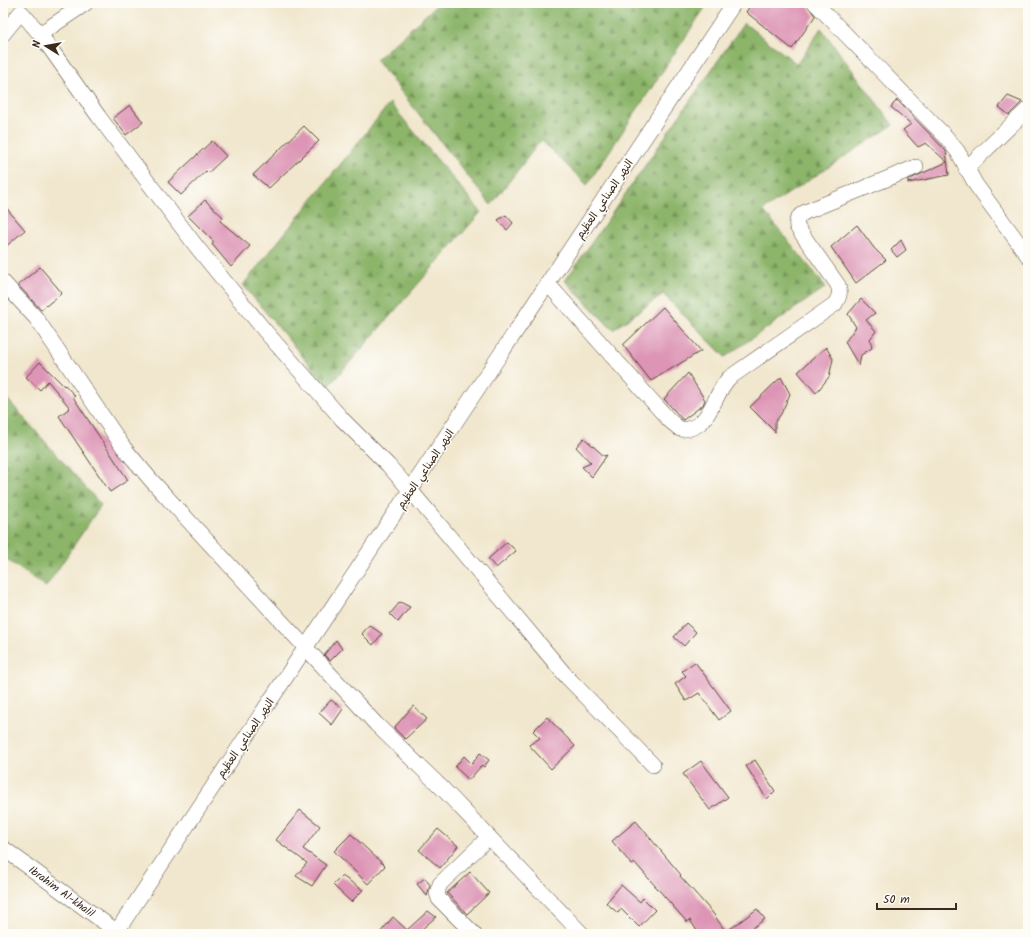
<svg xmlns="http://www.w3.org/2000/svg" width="1031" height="937" font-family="Kalam,'Playpen Sans Arabic',sans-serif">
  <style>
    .forest { fill: url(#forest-firs); stroke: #647044 }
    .building { fill: #dd94b5 }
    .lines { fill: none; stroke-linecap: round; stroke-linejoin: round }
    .minor-casing { stroke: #564638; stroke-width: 16 }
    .minor { stroke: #fff; stroke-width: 15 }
    .labels { text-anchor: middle; stroke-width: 3; stroke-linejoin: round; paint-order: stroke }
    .street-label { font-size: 11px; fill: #3b2a1e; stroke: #fdfcf7 }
  </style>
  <defs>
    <pattern id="forest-firs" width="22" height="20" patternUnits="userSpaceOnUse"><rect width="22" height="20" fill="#8cb56b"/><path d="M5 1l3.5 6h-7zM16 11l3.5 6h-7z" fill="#749357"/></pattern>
  </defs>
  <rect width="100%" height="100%" fill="#fdfcf7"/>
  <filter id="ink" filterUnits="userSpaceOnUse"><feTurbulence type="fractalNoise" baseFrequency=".025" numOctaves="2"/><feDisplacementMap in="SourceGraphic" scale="8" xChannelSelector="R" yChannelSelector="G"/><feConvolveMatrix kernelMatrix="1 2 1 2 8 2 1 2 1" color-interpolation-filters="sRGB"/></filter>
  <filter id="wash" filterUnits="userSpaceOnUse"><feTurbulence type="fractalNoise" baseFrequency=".012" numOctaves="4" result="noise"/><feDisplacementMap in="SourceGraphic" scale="16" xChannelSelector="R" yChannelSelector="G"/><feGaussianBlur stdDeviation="0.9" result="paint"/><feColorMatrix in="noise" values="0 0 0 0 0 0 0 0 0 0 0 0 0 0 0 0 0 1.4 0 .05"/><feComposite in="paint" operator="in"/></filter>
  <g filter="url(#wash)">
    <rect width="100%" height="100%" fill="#f1e7ce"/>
    <path class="forest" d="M439 3H708L587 185 541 140 491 205 376 60Z
      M744 23 797 64 821 28 893 125 763 210 826 287 725 357 663 294 613 330 565 281Z
      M390 103 481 212 328 387 243 285Z
      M3 394 101 505 46 587 3 557Z"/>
    <g id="blocks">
      <path class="building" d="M752 3H806L815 16 792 49 746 12Z
        M1008 96 1022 102 1009 115 999 107Z
        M897 100 946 151 949 175 908 183V180L947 162 926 143 918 147 903 130 911 124 891 107Z
        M130 105 143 122 126 135 113 118Z
        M304 126 319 141 269 188 253 175Z
        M212 141 226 156 208 173 206 171 181 195 168 182Z
        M205 200 223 217 220 221 250 246 231 267 212 244 214 242 188 216Z
        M3 204 25 230 3 249Z
        M506 215 513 223 507 230 498 220Z
        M857 225 874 248 886 260 856 283 831 247Z
        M901 240 906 250 897 257 891 250Z
        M40 267 62 293 41 310 18 285Z
        M861 299 875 313 866 320 876 331 870 339 872 348 861 355 859 366 845 342 856 327 848 314Z
        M663 307 701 351 651 381 623 345Z
        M826 347 833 359 829 377 816 393 798 372Z
        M40 362 64 386 65 385 75 396 73 397 128 480 110 492 59 416 70 408 48 381 40 390 26 377Z
        M688 373 705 400 703 405 683 420 664 399Z
        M781 377 790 394 781 414 775 422V432L750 407Z
        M584 438 604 456 607 455 592 477 582 467 591 463 576 447Z
        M507 542 516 551 496 568 488 559Z
        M400 602 410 607 398 622 390 614Z
        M686 623 696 632 684 646 674 637Z
        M369 625 382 634 373 645 362 634Z
        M336 640 342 649 330 661 324 655Z
        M695 662 731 711 719 720 699 693 686 701 675 684 686 676 682 671Z
        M331 700 343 709 332 725 319 713Z
        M413 706 427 719 405 739 394 728Z
        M547 717 575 746 551 769 529 745 540 738 533 731Z
        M480 753 489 760 484 767 482 765 469 780 455 767 464 756 472 764Z
        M755 760 775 791 767 799 746 766Z
        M701 761 728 797 710 810 683 774Z
        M300 810 320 826 303 849 326 865 312 886 296 876 307 863 276 840Z
        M636 821 681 875 680 876 712 912 726 932 757 909 765 919 744 934H699L690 920 687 922 635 863 632 865 612 841Z
        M438 829 458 846 440 868 419 850Z
        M351 834 385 866 368 884 334 851Z
        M470 872 489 893 467 914 447 893Z
        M342 876 363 890 351 902 333 885Z
        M425 878 430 885 427 896 417 884Z
        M621 885 640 902 643 898 655 910 639 927 621 909 618 913 606 903Z
        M428 911 436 917 416 934H379L393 917 407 930Z"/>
    </g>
  </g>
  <g filter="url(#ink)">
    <use href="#blocks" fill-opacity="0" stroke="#564638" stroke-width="1"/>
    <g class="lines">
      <g class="minor-casing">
        <g id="minor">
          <path d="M815 3 946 137 958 152 976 185 1028 256"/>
          <path d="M3 34 21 12 40 34 99 117 196 246 265 331 342 419 388 465 411 491 567 677 653 765"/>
          <path d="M40 34 86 3"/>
          <path d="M966 169 1028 109"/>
          <path d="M3 282 36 318 124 448 151 480 376 724 442 788 582 934"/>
          <path d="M548 284 669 420 680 429C710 432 713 394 729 378L835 304C839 297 841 293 838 285L797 227C795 217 802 213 810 210L916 167"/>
          <path id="s1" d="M3 848 120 934"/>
          <path d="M115 934 734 3"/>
          <path d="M474 934 439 899 437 893 440 884 489 837"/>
        </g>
      </g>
      <use href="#minor" class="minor"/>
    </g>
  </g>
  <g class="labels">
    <g class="street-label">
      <text transform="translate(604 199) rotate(-56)" y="4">النهر الصناعي العظيم</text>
      <text transform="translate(425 469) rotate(-56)" y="4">النهر الصناعي العظيم</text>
      <text transform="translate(245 738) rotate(-56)" y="4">النهر الصناعي العظيم</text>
      <text dy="4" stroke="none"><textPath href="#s1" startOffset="73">Ibrahim Al-khalil</textPath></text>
    </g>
  </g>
  <rect width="1031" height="937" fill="none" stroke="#fdfcf7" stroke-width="16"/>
  <g transform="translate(46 46) rotate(281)" stroke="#fdfcf7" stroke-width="3" paint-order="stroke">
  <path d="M0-3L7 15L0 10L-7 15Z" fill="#3b2a1e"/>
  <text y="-6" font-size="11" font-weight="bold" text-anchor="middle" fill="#3b2a1e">N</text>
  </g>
  <path d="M877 903v6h79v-6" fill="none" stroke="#3b2a1e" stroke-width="2"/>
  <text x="883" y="903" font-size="12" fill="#3b2a1e" stroke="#fdfcf7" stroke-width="3" paint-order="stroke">50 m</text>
</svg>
